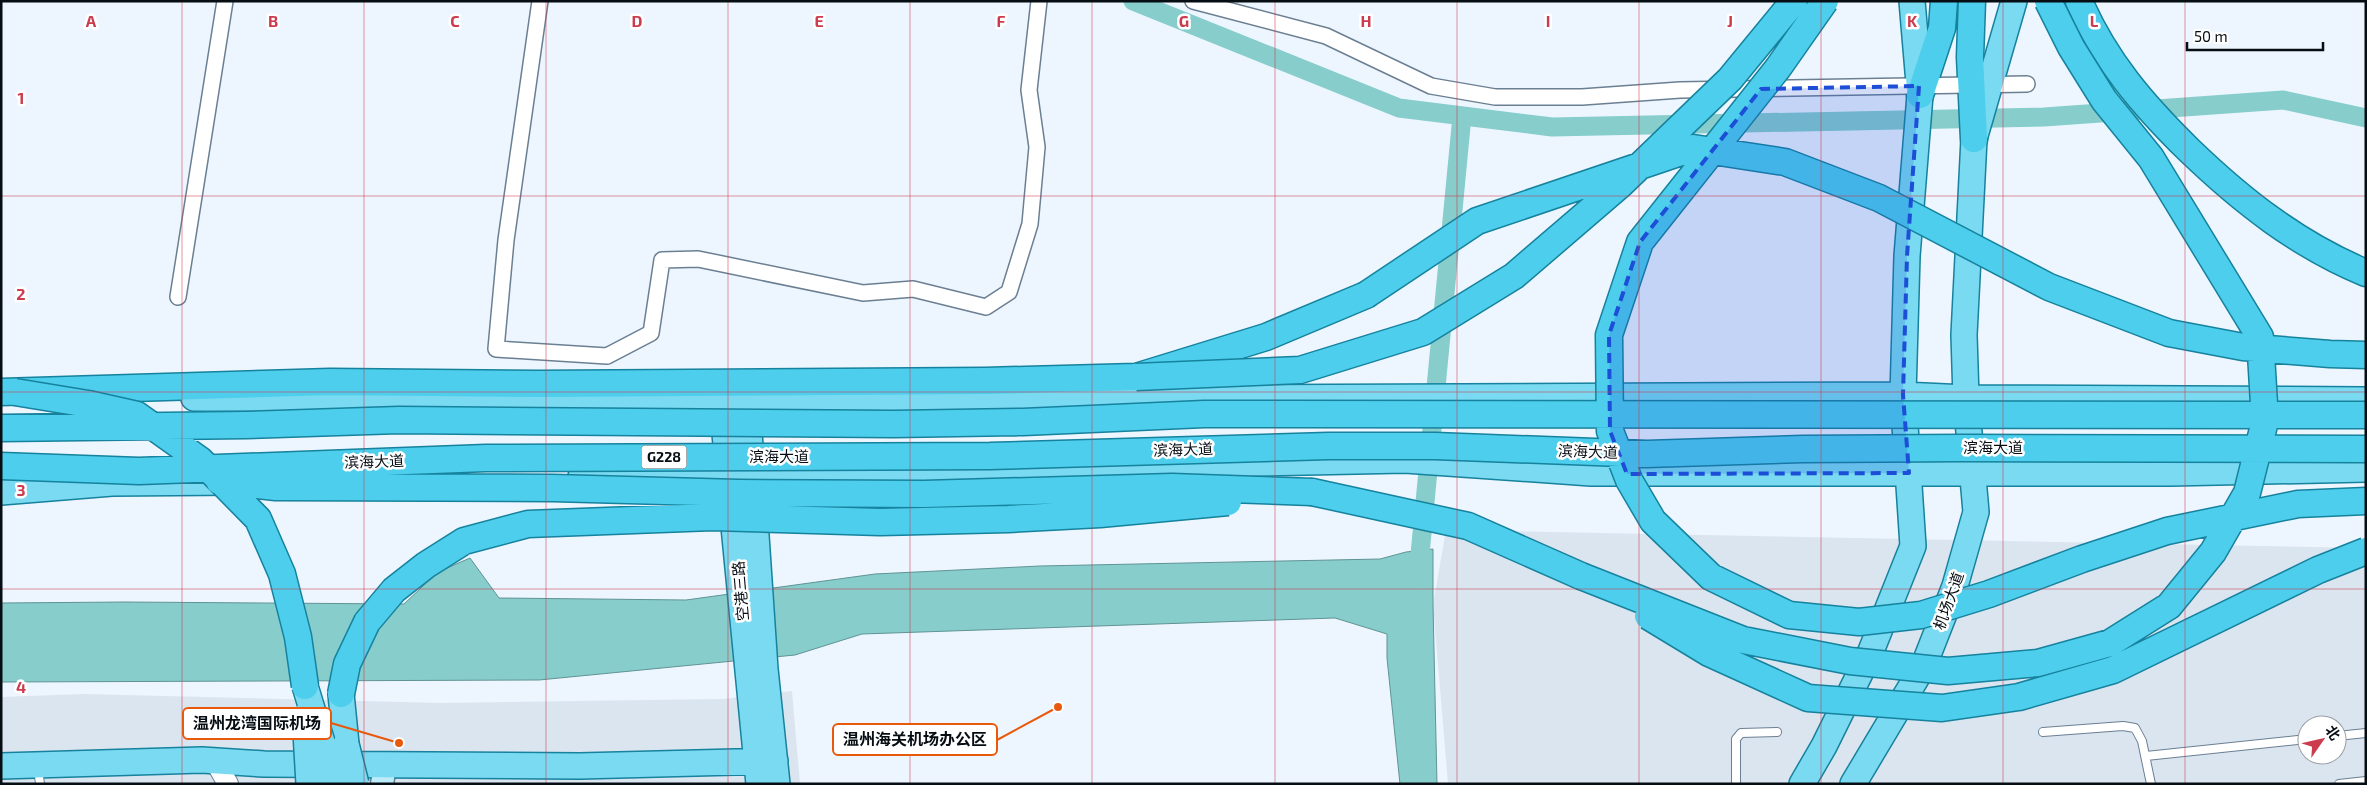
<svg xmlns="http://www.w3.org/2000/svg" width="2367" height="785" font-family="'Exo 2','Noto Sans SC',sans-serif">
  <style>
    .built { fill: #dae5f0; fill-rule: evenodd }
    .water { fill: #86cdcc; stroke: #609394 }
    .lines { fill: none; stroke-linecap: round; stroke-linejoin: round }
    .canal { stroke: #86cdcc; stroke-width: 19 }
    .service-casing { stroke: #6b7f92; stroke-width: 10 }
    .minor-casing { stroke: #6b7f92; stroke-width: 18 }
    .tertiary-casing { stroke: #6b7f92; stroke-width: 22 }
    .secondary-casing { stroke: #6b7f92; stroke-width: 25 }
    .primary-casing { stroke: #16829d; stroke-width: 28 }
    .trunk-casing { stroke: #16829d; stroke-width: 29 }
    .service { stroke: #fff; stroke-width: 8 }
    .minor { stroke: #fff; stroke-width: 15 }
    .tertiary { stroke: #fff; stroke-width: 20 }
    .secondary { stroke: #bcecf8; stroke-width: 22 }
    .primary { stroke: #79daf1; stroke-width: 25 }
    .trunk { stroke: #4cceec; stroke-width: 26 }
    .primary-bridge-casing { stroke: #16829d; stroke-width: 28; stroke-linecap: butt }
    .trunk-bridge-casing { stroke: #16829d; stroke-width: 29; stroke-linecap: butt }
    .primary-bridge { stroke: #79daf1; stroke-width: 25 }
    .trunk-bridge { stroke: #4cceec; stroke-width: 26 }
    .marked { fill: #1d4ed8; fill-opacity: 0.2; stroke: #1d4ed8; stroke-width: 4; stroke-dasharray: 10 6; stroke-linejoin: round }
    .grid { fill: none; stroke: #cc3c4f; stroke-width: 1; stroke-opacity: 0.55 }
    .labels { text-anchor: middle; stroke-width: 5; stroke-linejoin: round; paint-order: stroke }
    .shield { fill: #fff; stroke: #51565a; stroke-width: 1 }
    .shield-label { font-size: 14px; font-weight: bold; fill: #060d13 }
    .street-label { font-size: 15px; fill: #060d13; stroke: #fff }
    .grid-label { font-size: 16px; text-anchor: middle; font-weight: bold; fill: #cc3c4f; stroke: #fff; stroke-width: 5; stroke-linejoin: round; paint-order: stroke }
    .leader { fill: none; stroke: #e8590c; stroke-width: 2 }
    .callout-dot { fill: #e8590c; stroke: #fff; stroke-width: 2 }
    .callout { fill: #fff; stroke: #e8590c; stroke-width: 2 }
    .callout-label { font-size: 16px; text-anchor: middle; font-weight: bold; fill: #060d13 }
  </style>
  <rect width="100%" height="100%" fill="#edf6ff"/>
  <path class="built" d="M1446 530 2366 548V784H1448L1433 605ZM2307 725H2337V755H2307Z
    M792 691 800 784H1V697L84 694 441 703 723 699Z"/>
  <path class="water" d="M1433 549V605L1437 784H1400L1387 658V634L1335 618 862 634 795 655 539 680 1 682V603L124 602 404 604 438 572 470 558 499 598 686 600 875 574 1040 566 1380 559 1406 552Z"/>
  <g class="lines">
    <path class="canal" d="M1133 1 1399 108 1552 127 2044 117 2283 100 2366 118
      M1418 575 1462 116"/>
    <g class="service-casing">
      <path id="service" d="M2043 732 2123 726 2135 728 2142 741 2151 784
        M2337 736 2366 733
        M2146 756 2307 739
        M38 768 40 784
        M1736 784V739L1741 733 1777 732
        M2339 784 2366 781"/>
    </g>
    <g class="minor-casing">
      <path id="minor" d="M540 1 506 240 496 349 607 356 651 333 662 260 698 259 863 293 913 289 986 307 1009 292 1030 224 1037 147 1029 90 1039 1
        M1193 1 1326 36 1431 86 1495 97H1582L1680 90 2027 84
        M178 297 225 1"/>
    </g>
    <g class="tertiary-casing">
      <path id="tertiary" d="M215 761 228 784"/>
    </g>
    <g class="secondary-casing">
      <path id="secondary" d="M382 784 385 766"/>
    </g>
    <g class="primary-casing">
      <path id="primary" d="M194 398 747 400 1903 395 1966 398 2366 400
        M747 402 765 669 777 784
        M722 403 759 784
        M581 477 1405 460 1591 473H2171L2366 469
        M1 492 112 483 236 482
        M341 694 346 744
        M1 766 202 760 264 764 580 766 775 761
        M1802 784 1824 746 1871 651 1913 546 1903 395 1907 256 1920 95 1912 1
        M1853 784 1924 665 1955 586 1976 512 1966 398 1964 335 1974 139 2014 1"/>
    </g>
    <g class="trunk-casing">
      <path id="trunk" d="M1972 1 1970 57 1974 139
        M2079 1C2105 61 2143 105 2189 150 2242 201 2298 245 2366 273
        M1920 95 1942 28 1944 1
        M1 392 330 382 538 384 985 381 1136 377 1266 337 1366 295
        M1312 492 1468 526 1581 576"/>
    </g>
    <use href="#service" class="service"/>
    <use href="#minor" class="minor"/>
    <use href="#tertiary" class="tertiary"/>
    <use href="#secondary" class="secondary"/>
    <use href="#primary" class="primary"/>
    <use href="#trunk" class="trunk"/>
    <g class="primary-bridge-casing">
      <path id="primary-bridge" d="M305 686 322 742 332 784
        M305 716 309 784
        M346 744 356 784"/>
    </g>
    <g class="trunk-bridge-casing">
      <path id="trunk-bridge" d="M1825 1 1778 68 1640 242 1609 335 1610 431 1629 480 1653 521 1711 577 1789 615 1859 622 1921 615 1989 594 2082 559 2167 531 2298 504 2366 501
        M1366 295 1477 221 1693 148 1785 162 1879 198 2049 287 2169 333 2243 347 2330 354 2366 355
        M1136 377 1300 370 1423 332 1514 276 1620 185 1730 79 1794 1
        M15 392 88 404 137 415 200 460 258 519 282 574 298 637 305 686
        M1 428 246 425 399 420 894 424 1023 422 1204 414 2366 415
        M1 466 139 471 486 458 990 456 1328 446H1435L1647 454 1803 449 1963 448 2366 449
        M219 481 276 487 553 488 739 493 924 494 1172 487 1312 492
        M1581 576 1743 640 1850 661 1948 671 2038 663 2110 643 2169 606 2213 552 2247 493 2265 421 2260 337 2151 158 2104 100 2071 47 2048 1
        M1648 616 1709 653 1808 698 1942 708 2019 697 2113 670 2318 570 2366 551
        M341 694 347 664 367 622 394 590 426 565 464 541 528 524 713 517 880 522 1008 519 1100 514 1228 502"/>
    </g>
    <use href="#primary-bridge" class="primary-bridge"/>
    <use href="#trunk-bridge" class="trunk-bridge"/>
  </g>
  <path class="marked" d="M1919 86 1907 256 1903 395 1909 473 1627 474 1610 431 1609 335 1640 242 1761 89Z"/>
  <path class="grid" d="M182 1V784M364 1V784M546 1V784M728 1V784M910 1V784M1092 1V784M1275 1V784M1457 1V784M1639 1V784M1821 1V784M2003 1V784M2185 1V784M1 196H2366M1 392H2366M1 589H2366"/>
  <g class="labels">
    <rect class="shield" x="641.5" y="445.5" width="45" height="23" rx="4"/>
    <g class="shield-label">
      <text x="664" y="462">G228</text>
    </g>
    <g class="street-label">
      <text x="1993" y="453">滨海大道</text>
      <text transform="translate(1183 450) rotate(-2)" y="5">滨海大道</text>
      <text transform="translate(1588 452) rotate(2)" y="5">滨海大道</text>
      <text x="779" y="462">滨海大道</text>
      <text transform="translate(374 462) rotate(-2)" y="5">滨海大道</text>
      <text transform="translate(741 591) rotate(-95)" y="5">空港三路</text>
      <text transform="translate(1949 601) rotate(-70)" y="5">机场大道</text>
    </g>
  </g>
  <g class="grid-label">
    <text x="91" y="27">A</text>
    <text x="273" y="27">B</text>
    <text x="455" y="27">C</text>
    <text x="637" y="27">D</text>
    <text x="819" y="27">E</text>
    <text x="1001" y="27">F</text>
    <text x="1184" y="27">G</text>
    <text x="1366" y="27">H</text>
    <text x="1548" y="27">I</text>
    <text x="1730" y="27">J</text>
    <text x="1912" y="27">K</text>
    <text x="2094" y="27">L</text>
    <text x="21" y="104">1</text>
    <text x="21" y="300">2</text>
    <text x="21" y="496">3</text>
    <text x="21" y="693">4</text>
  </g>
  <path class="leader" d="M399 743L331 723M1058 707L997 740"/>
  <g class="callout-dot">
    <circle cx="399" cy="743" r="5"/>
    <circle cx="1058" cy="707" r="5"/>
  </g>
  <g class="callout">
    <rect x="183" y="708" width="148" height="31" rx="5"/>
    <rect x="833" y="724" width="164" height="31" rx="5"/>
  </g>
  <g class="callout-label">
    <text x="257" y="729">温州龙湾国际机场</text>
    <text x="915" y="745">温州海关机场办公区</text>
  </g>
  <rect width="2367" height="785" fill="none" stroke="#060d13" stroke-width="5"/>
  <g transform="translate(2322 740) rotate(56)"><circle r="24" fill="#ffffff" stroke="#9b9ea1"/>
  <path d="M0-4L9 19L0 12L-9 19Z" fill="#cc3c4f"/>
  <text y="-8" font-size="14" font-weight="bold" text-anchor="middle" fill="#060d13">北</text>
  </g>
  <path d="M2187 42v8h136v-8" fill="none" stroke="#060d13" stroke-width="2.5"/>
  <text x="2194" y="42" font-size="15" fill="#060d13" stroke="#ffffff" stroke-width="4" paint-order="stroke">50 m</text>
</svg>
